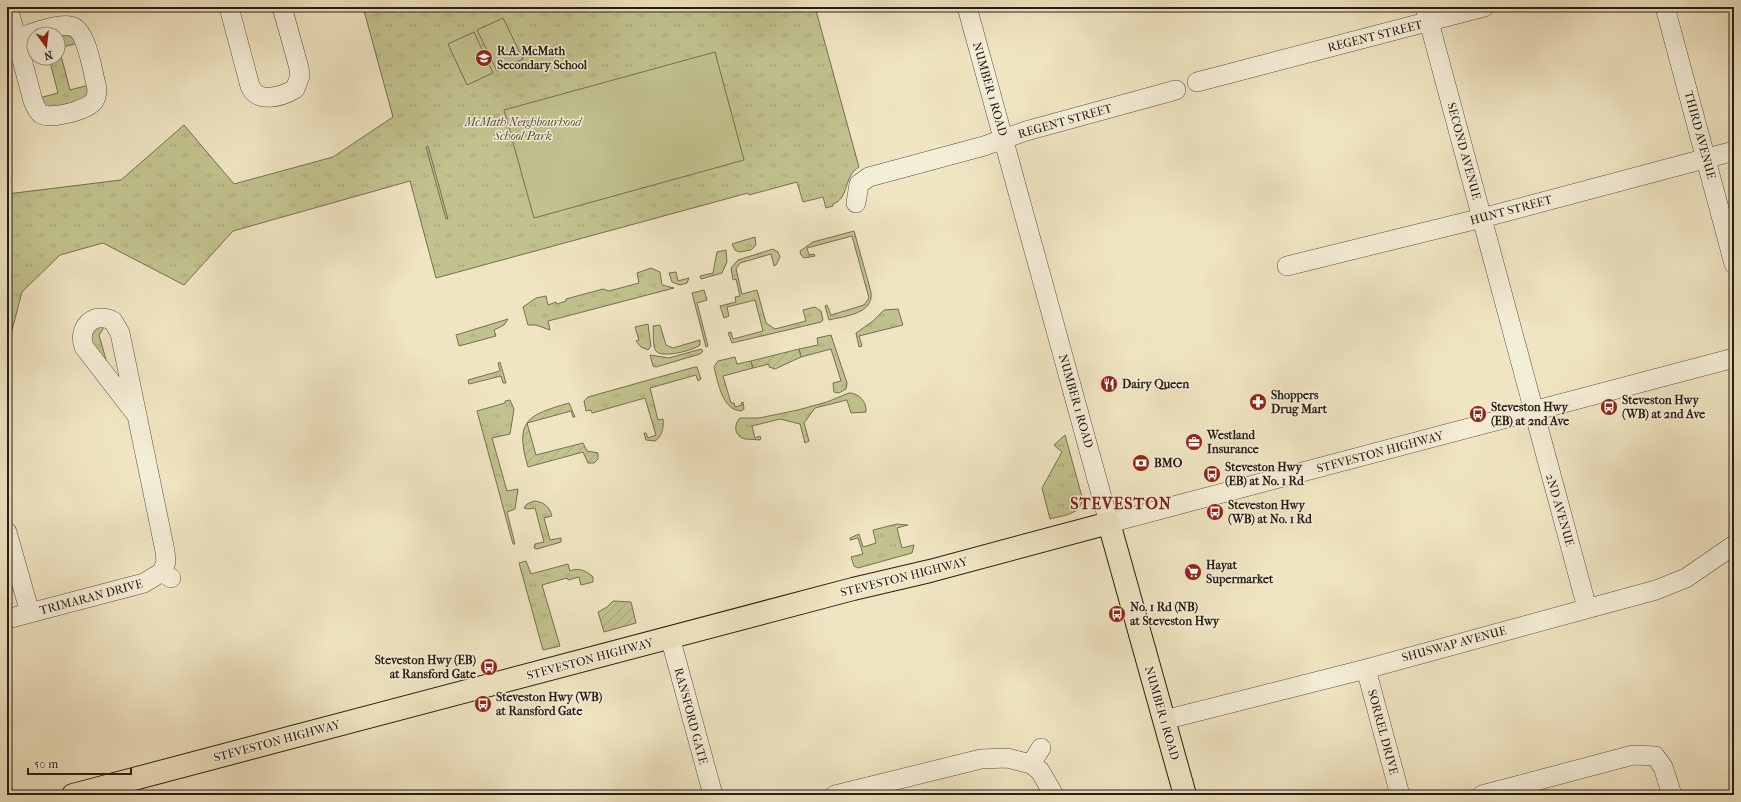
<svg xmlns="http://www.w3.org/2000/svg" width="1741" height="802" font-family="'IM FELL French Canon',serif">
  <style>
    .grass { fill: url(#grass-tufts); stroke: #747052 }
    .garden { fill: url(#garden-furrows); stroke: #747052 }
    .pitch { fill: #c2c28e; stroke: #747052 }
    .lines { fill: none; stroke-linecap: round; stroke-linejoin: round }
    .minor-casing { stroke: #584f40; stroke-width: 20 }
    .major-casing { stroke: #261d15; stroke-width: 24 }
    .minor { stroke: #f5eed7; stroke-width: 19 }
    .major { stroke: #f0e5c2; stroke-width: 22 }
    .labels { text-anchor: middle; stroke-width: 3; stroke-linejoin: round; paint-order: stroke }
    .street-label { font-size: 12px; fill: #261d15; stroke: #f5eed7 }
    .poi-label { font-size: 12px; font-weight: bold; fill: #261d15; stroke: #f5eed7; text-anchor: start }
    .park-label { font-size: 12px; font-style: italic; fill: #554f39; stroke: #f5eed7 }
    .district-label { font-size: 16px; font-weight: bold; letter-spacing: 1px; fill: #7a1f14; stroke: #f5eed7 }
  </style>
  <defs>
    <pattern id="grass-tufts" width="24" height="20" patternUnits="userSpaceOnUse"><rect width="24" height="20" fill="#c2c28e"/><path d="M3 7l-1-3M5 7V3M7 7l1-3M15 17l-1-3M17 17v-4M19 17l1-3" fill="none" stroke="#a7a67a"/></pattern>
    <pattern id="garden-furrows" width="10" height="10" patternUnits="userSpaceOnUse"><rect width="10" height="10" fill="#c2c28e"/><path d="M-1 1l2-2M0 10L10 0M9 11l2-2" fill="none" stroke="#a7a67a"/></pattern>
  </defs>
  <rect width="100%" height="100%" fill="#f0e5c2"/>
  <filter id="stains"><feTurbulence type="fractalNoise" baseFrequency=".005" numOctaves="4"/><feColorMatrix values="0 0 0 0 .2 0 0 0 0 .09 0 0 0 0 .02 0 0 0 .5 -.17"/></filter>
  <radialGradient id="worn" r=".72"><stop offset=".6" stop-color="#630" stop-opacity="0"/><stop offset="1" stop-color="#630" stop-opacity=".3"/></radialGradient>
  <path class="grass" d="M363 7H815L859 167C843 176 850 198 833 204V206L826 208 823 197 803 202 797 182 749 195 748 193 436 278 410 181 233 231 184 285 103 243 60 255 22 292 7 349V194L121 180 184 125 234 184 333 157 393 117Z
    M66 33 78 43 59 48 70 90 89 85 87 99 47 109 39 98 58 93 49 58H58V35Z
    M854 231 871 292C874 314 845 316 829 320L825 306 827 305 831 315 864 305 869 298 852 236 807 248 809 255 814 254 815 256 804 258 801 255 800 251 813 242Z
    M755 237 756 245 751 250 739 252 735 250 732 244Z
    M773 249 778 252 780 257 776 265 774 266 771 254 740 263 736 269 742 294 757 290 766 323 775 329 806 321 803 310 815 307 821 311 823 320 821 322 732 343 728 333 731 332 733 339 763 331 755 300 727 307 729 316 724 318 720 306 736 302 735 297 740 296 736 279 733 280 731 268 738 260Z
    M726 250 727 262 722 273 701 279 700 276 713 273 717 252Z
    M651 268 660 272 662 285 674 288 548 321 550 330 536 325H528L523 307 536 298 546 296 548 305 556 302 557 304 566 301V299L603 289 609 291 639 283 637 273Z
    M676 272 678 281 689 278 687 283 680 285 672 282 669 273Z
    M704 290 707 300 697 303 708 346 706 347 692 293Z
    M898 309 903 325 859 336 862 346 859 347 856 333 873 321 884 310Z
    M508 319 504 325 494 330 496 336 459 346 456 335Z
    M648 324 651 346 648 350 641 347 636 341 639 340 635 327Z
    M103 325V329L99 335 107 363 89 340V332Z
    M660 325 666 345 673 348 700 340V345C694 350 662 359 656 351 652 346 654 332 653 326Z
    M831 335 847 383 846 389 839 393 834 392 833 383 841 381 831 349 801 357 799 349 818 345 817 338Z
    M701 349 703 351 700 354 656 367 653 366 650 355 669 358Z
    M735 357 737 364 751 361 753 368 723 376 731 403H734L735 407 742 405 741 403 743 402 744 409 741 411C722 410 718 382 714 367L718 361Z
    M500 362 506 383H503L501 376 469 384 468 380 500 371 498 363Z
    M695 367H697L701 379 698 381 696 375 650 388 658 420 663 419C664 427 662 437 655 441L646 440 644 433H646L648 438 656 435 645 398 592 413 591 410 586 411 584 401 588 397Z
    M849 393C859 393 867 402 866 412L851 413 847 400 815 408 804 423 809 441 805 443 800 424 780 419 752 426 755 438 760 436 761 439 759 440C754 439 747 440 742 438 734 434 734 424 740 418H759L798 410 827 402Z
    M510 400 514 409 510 434 492 438 507 491 518 489 515 509 507 512 515 544H513L477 411 505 403V401Z
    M1065 435 1082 497C1083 515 1063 515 1050 519L1042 488 1062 452 1054 445Z
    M534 501C544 502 549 506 552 516L544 518 550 540 561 538V542L537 549 534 548 535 544 544 542 535 508 528 509 524 508 527 504Z
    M897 524 908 525 897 528 902 548 914 545 912 553 858 568 854 566 851 557 863 554 858 538 850 540V538L859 534 863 547 876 543 873 530Z
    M526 561 531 574 568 564 570 571C578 567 587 571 593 577V582L581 585 579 577 568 580 567 578 542 585 560 646 543 650 519 563Z"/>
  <path class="garden" d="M799 349 801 357 775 369 769 367V364L753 368 751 361Z
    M569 403 575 417H573L571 411 527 423 536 455 583 443 587 451 598 453V459L594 463H588L583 452 528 467C514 420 528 415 569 403Z
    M613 601 631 602 636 623 604 632 598 612 607 607Z"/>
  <path class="pitch" d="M503 18 523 59 497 71 477 30Z
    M474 32 493 73 467 85 448 44Z
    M715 52 744 160 534 218 504 110Z
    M428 146 448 219H446L426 147Z"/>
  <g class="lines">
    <g class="minor-casing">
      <path id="minor" d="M8 7 33 101C35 106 37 111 41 114 51 120 88 110 94 101 97 97 97 93 97 89 93 74 87 29 71 26 57 23 31 34 17 38
        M229 7 250 86C257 104 281 97 295 89L300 76 299 68 282 7
        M967 7 1109 523 1734 358
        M1425 7 1587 608
        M1665 7 1734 264
        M1197 82 1484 7
        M856 203 859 184 869 177 984 146 1026 131 1176 90
        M1287 266 1482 218 1734 151
        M135 413 84 347C77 327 94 311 113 321L120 333 165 551 166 562 162 572
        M7 532 30 613
        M7 619 144 583 162 572 171 578
        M670 637 713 795
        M1366 669 1400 795
        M1164 720 1366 669 1656 590 1686 578 1734 545
        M1041 748 1031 764 1040 771 1054 795
        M835 795 981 759 1007 758 1031 764
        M1482 795 1633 755 1655 756 1663 767 1672 795"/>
    </g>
    <g class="major-casing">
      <path id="major" d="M73 795 853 589 930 571 1109 523 1185 795"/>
    </g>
    <use href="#minor" class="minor"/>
    <use href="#major" class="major"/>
  </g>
  <defs>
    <g id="school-disc" transform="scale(0.9)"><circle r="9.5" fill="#8f2418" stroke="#f5eed7"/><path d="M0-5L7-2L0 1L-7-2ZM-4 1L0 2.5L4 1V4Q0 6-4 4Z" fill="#fff"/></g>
    <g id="restaurant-disc" transform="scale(0.9)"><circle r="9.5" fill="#8f2418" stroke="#f5eed7"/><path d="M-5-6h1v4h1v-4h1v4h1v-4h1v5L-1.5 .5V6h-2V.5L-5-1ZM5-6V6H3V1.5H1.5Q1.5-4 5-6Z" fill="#fff"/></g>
    <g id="pharmacy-disc" transform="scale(0.9)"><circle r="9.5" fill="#8f2418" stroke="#f5eed7"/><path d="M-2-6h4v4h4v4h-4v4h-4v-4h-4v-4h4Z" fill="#fff"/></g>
    <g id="bus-disc" transform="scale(0.9)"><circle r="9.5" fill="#8f2418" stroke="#f5eed7"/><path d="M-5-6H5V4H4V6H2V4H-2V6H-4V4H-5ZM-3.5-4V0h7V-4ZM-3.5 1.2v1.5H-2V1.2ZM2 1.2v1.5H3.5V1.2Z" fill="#fff"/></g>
    <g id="office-disc" transform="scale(0.9)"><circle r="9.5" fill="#8f2418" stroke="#f5eed7"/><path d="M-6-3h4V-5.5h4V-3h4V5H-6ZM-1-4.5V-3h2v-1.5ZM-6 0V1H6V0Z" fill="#fff"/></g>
    <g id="bank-disc" transform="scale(0.9)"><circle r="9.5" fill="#8f2418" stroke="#f5eed7"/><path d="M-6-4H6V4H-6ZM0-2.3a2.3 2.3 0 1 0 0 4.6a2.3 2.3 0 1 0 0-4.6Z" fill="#fff"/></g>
    <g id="supermarket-disc" transform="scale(0.9)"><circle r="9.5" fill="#8f2418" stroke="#f5eed7"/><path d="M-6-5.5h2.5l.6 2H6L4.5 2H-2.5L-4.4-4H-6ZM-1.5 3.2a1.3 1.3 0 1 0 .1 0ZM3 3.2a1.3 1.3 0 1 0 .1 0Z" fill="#fff"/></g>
  </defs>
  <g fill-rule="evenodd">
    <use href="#school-disc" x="484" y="58"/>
    <use href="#restaurant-disc" x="1109" y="384"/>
    <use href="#pharmacy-disc" x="1258" y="402"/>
    <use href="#bus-disc" x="1609" y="407"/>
    <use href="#bus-disc" x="1478" y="414"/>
    <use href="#office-disc" x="1194" y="442"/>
    <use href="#bank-disc" x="1141" y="463"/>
    <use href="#bus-disc" x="1212" y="474"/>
    <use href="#bus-disc" x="1215" y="512"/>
    <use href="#supermarket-disc" x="1193" y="572"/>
    <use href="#bus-disc" x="1117" y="614"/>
    <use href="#bus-disc" x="489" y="667"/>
    <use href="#bus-disc" x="483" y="704"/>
  </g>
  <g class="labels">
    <g class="street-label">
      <text transform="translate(1375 36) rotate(-14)" y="4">REGENT STREET</text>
      <text transform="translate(990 89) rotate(74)" y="4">NUMBER 1 ROAD</text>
      <text transform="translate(1065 121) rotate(-16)" y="4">REGENT STREET</text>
      <text transform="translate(1700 135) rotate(75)" y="4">THIRD AVENUE</text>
      <text transform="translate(1464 151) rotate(75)" y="4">SECOND AVENUE</text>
      <text transform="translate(1511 210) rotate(-15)" y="4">HUNT STREET</text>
      <text transform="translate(1076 401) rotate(74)" y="4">NUMBER 1 ROAD</text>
      <text transform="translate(1380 452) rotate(-15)" y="4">STEVESTON HIGHWAY</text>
      <text transform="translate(1560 510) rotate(74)" y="4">2ND AVENUE</text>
      <text transform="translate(904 577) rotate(-14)" y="4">STEVESTON HIGHWAY</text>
      <text transform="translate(91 597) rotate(-15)" y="4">TRIMARAN DRIVE</text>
      <text transform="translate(1454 644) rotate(-15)" y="4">SHUSWAP AVENUE</text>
      <text transform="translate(590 659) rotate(-15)" y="4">STEVESTON HIGHWAY</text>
      <text transform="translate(1162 713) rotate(74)" y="4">NUMBER 1 ROAD</text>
      <text transform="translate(691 716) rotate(75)" y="4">RANSFORD GATE</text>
      <text transform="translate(1383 732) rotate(75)" y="4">SORREL DRIVE</text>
      <text transform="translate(277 741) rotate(-15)" y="4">STEVESTON HIGHWAY</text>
    </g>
    <g class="poi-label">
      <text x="497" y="55">R.A. McMath<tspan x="497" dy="14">Secondary School</tspan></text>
      <text x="1122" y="388">Dairy Queen</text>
      <text x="1271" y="399">Shoppers<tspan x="1271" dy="14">Drug Mart</tspan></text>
      <text x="1622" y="404">Steveston Hwy<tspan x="1622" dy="14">(WB) at 2nd Ave</tspan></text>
      <text x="1491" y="411">Steveston Hwy<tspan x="1491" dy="14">(EB) at 2nd Ave</tspan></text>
      <text x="1207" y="439">Westland<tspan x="1207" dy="14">Insurance</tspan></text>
      <text x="1154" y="467">BMO</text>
      <text x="1225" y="471">Steveston Hwy<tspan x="1225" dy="14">(EB) at No. 1 Rd</tspan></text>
      <text x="1228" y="509">Steveston Hwy<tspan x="1228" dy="14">(WB) at No. 1 Rd</tspan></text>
      <text x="1206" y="569">Hayat<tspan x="1206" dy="14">Supermarket</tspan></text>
      <text x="1130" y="611">No. 1 Rd (NB)<tspan x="1130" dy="14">at Steveston Hwy</tspan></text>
      <text x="476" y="664" text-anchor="end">Steveston Hwy (EB)<tspan x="476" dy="14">at Ransford Gate</tspan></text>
      <text x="496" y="701">Steveston Hwy (WB)<tspan x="496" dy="14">at Ransford Gate</tspan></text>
    </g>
    <g class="park-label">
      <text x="523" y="126">McMath Neighbourhood<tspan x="523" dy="14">School Park</tspan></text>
    </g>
    <g class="district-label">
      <text x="1121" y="509">STEVESTON</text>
    </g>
  </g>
  <rect width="1741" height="802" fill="none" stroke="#f0e5c2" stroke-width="24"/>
  <rect x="8" y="8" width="1725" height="786" fill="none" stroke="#261d15" stroke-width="2"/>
  <rect x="12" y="12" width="1717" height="778" fill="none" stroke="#261d15"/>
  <g transform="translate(46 46) rotate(165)"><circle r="19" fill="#f5eed7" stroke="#a29a89"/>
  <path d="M0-3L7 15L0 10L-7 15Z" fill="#8f2418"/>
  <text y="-6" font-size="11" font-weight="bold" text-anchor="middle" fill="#261d15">N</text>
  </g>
  <path d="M28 768v6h103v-6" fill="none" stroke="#261d15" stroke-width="2"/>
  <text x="34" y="768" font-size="12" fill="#261d15" stroke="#f5eed7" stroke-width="3" paint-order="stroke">50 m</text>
  <rect width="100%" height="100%" filter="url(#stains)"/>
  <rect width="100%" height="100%" fill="url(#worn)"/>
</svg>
